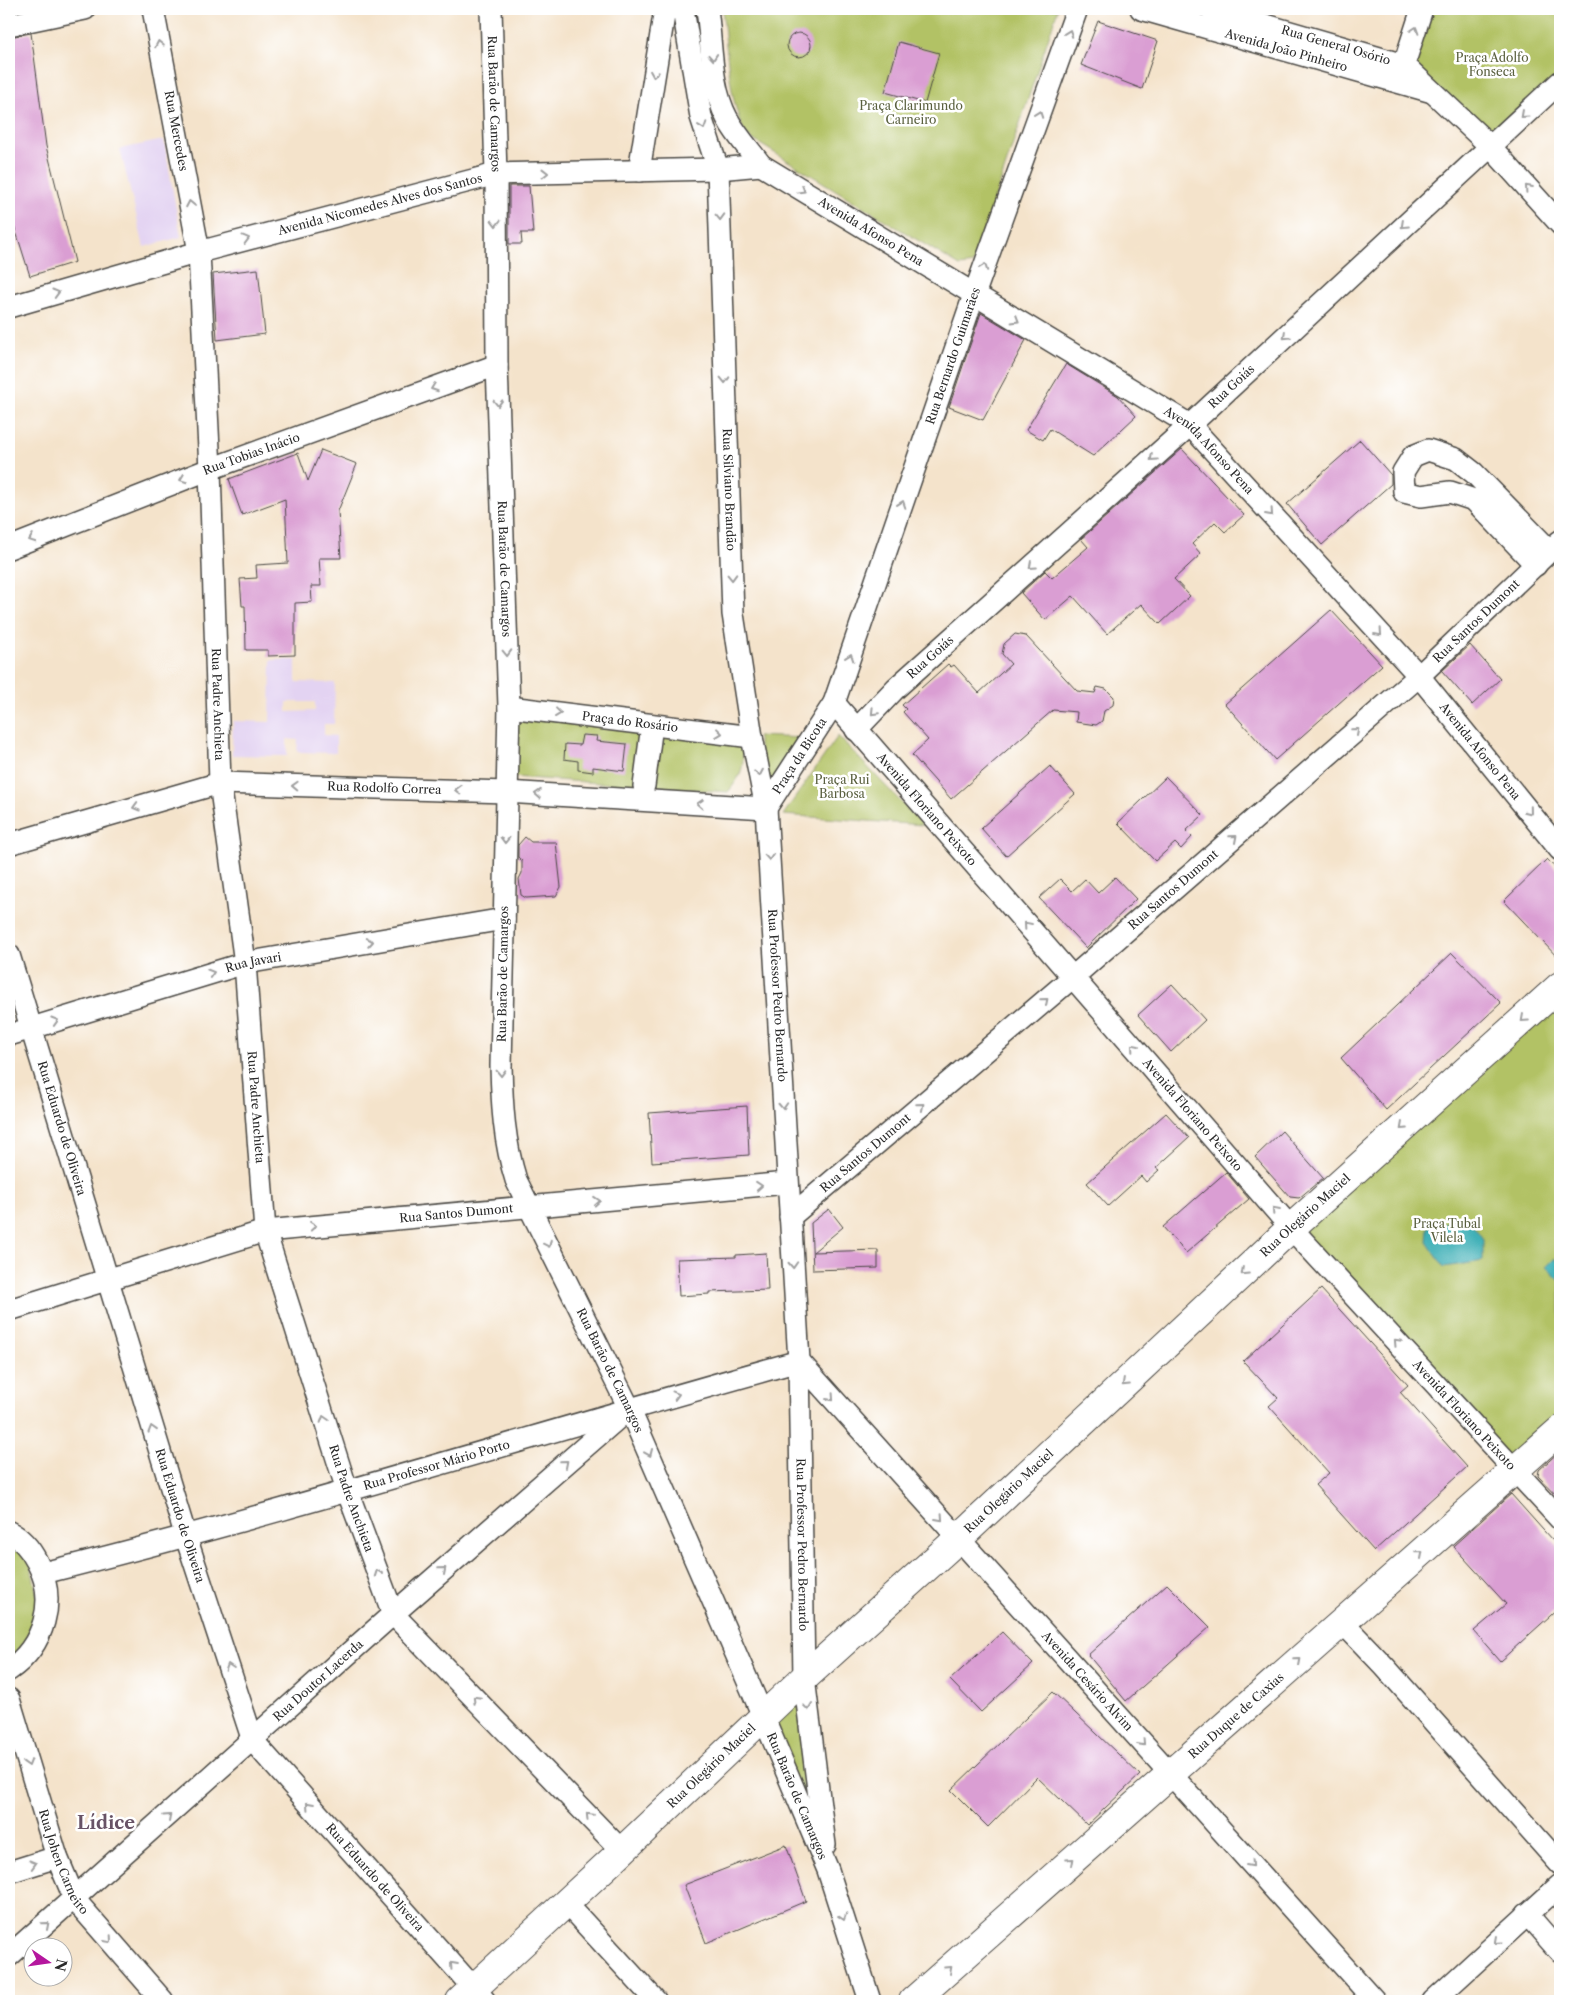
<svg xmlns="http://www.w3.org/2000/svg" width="1569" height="2010" font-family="'Libre Caslon Text',serif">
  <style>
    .built { fill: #e3d3f2; fill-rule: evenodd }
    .green { fill: #b2c265; stroke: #6e7648 }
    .water { fill: #3fb0b7; stroke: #356e71 }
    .building { fill: #da9ed3 }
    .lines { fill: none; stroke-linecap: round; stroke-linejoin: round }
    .minor-casing { stroke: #494743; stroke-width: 24 }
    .major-casing { stroke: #494743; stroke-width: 30 }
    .minor { stroke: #fff; stroke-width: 21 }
    .major { stroke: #fff; stroke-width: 28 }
    .oneway { stroke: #a0a0a0 }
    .labels { text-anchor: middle; stroke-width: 5; stroke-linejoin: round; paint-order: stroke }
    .street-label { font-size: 12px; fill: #2b2b2b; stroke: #fff }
    .park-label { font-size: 12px; fill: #5a603f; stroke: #fff }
    .district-label { font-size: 18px; font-weight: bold; fill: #685366; stroke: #fff }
  </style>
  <rect width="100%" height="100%" fill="#fff"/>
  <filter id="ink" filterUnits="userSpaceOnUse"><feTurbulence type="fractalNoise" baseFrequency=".02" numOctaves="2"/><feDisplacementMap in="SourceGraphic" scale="10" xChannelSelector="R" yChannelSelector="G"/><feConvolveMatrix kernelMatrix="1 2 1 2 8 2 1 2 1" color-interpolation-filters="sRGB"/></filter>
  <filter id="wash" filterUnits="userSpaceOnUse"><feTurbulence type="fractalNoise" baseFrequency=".0096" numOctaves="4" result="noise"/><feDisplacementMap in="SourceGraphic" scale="20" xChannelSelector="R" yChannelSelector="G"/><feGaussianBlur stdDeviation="1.12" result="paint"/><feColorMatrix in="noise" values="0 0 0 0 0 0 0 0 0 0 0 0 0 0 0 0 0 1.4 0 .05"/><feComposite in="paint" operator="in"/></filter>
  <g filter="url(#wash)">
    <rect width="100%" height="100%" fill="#f4e3cb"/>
    <path class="built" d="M164 140 181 237 144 247 120 149Z
      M271 660H296V682L335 683 334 724H324V735L336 736V753L297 752 298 740 287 739V756L232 755 233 721 270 722ZM287 702H315V711L287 712Z"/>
    <path class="green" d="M722 9H1058L973 264 960 266 747 136C729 108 727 44 722 9Z
      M1425 9H1560V80L1489 143 1407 63Z
      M516 715 741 745C746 766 741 776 728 792L513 777Z
      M757 736 804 738 769 792Z
      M838 736 923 825 783 815Z
      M1560 984V1430L1516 1470 1286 1223Z
      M9 1534 28 1552 42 1619 9 1667Z
      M804 1678 828 1870 763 1716Z"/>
    <path class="water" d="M1468 1218 1483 1239V1261L1444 1267 1427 1242 1428 1227Z
      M1555 1258 1560 1264V1281L1546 1267Z"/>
    <g id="blocks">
      <path class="building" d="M1098 21 1158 41 1142 89 1081 65Z
        M787 45a12 12 0 1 1 24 0a12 12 0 1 1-24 0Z
        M31 33 46 146 75 262 30 276 9 209V37Z
        M899 42 939 53 925 103 885 92Z
        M509 186H529L533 233H521L522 244H509Z
        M258 269 265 334 217 340 213 274Z
        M981 313 1026 340 983 420 949 407Z
        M1066 364 1118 396 1136 416 1093 456 1050 429 1043 440 1026 430Z
        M1360 440 1391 475V484L1322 545 1287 504Z
        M1182 449 1244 515 1225 532 1215 522 1192 544 1201 554 1174 579 1190 596 1160 624 1141 604 1107 634 1073 596 1045 620 1021 593 1045 571 1052 578 1088 547 1081 539Z
        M321 450 357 464 338 511 341 558H319L321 586H311L312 602 295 603V655L268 656V650H246L245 606H242L240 579 257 578 256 565 288 563 285 499 242 515 229 479 298 453 308 481Z
        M1331 610 1382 665 1275 760 1225 704Z
        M1015 634 1026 636 1077 691 1095 693 1097 687 1106 689 1114 697 1113 705 1104 711 1102 721 1096 725 1076 722 1077 712 1053 710 951 799 912 755 928 740 903 712 906 709 902 705 948 664 951 667 954 665 979 693 1011 664 1002 654 1004 644Z
        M1470 645 1500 679 1472 705 1442 671Z
        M582 735 597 736 596 741 627 744 624 771 593 767V772L578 770V761L564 759 565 744 580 745Z
        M1050 766 1075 794 1006 856 981 828Z
        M1166 777 1203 815 1186 831 1192 837 1181 849 1175 843 1155 861 1118 823Z
        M525 837 531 842H556L561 887 556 896 526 898 521 895 519 879 522 873V861L518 857V845Z
        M1547 859 1560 873V960L1504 901Z
        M1115 877 1136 899 1086 948 1039 898 1060 879 1072 891 1085 879 1098 893Z
        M1452 953 1501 1003 1386 1110 1341 1058Z
        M1172 984 1205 1020 1171 1052 1138 1015Z
        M747 1106 749 1155 652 1162 649 1113Z
        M1166 1113 1189 1138 1156 1168 1159 1170 1146 1182 1141 1176 1108 1206 1087 1183Z
        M1282 1131 1323 1178 1299 1198 1290 1197 1255 1157Z
        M1226 1172 1249 1199 1186 1253 1163 1227Z
        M829 1209 843 1227 813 1252 878 1250V1268L813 1270 811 1223Z
        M766 1253 768 1290 709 1292V1294L679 1296 677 1259 736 1257V1255Z
        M1321 1289 1408 1385 1400 1392 1467 1467 1374 1551 1315 1485 1329 1473 1269 1406 1278 1398 1243 1361Z
        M1560 1451V1499L1538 1476 1539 1470Z
        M1511 1494 1560 1549V1607L1500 1661 1474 1631 1506 1604 1453 1546Z
        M1167 1584 1210 1627 1126 1701 1088 1655Z
        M1002 1632 1033 1664 981 1712 950 1680Z
        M1053 1692 1140 1775 1087 1825 1037 1777 988 1827 951 1790Z
        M786 1845 806 1901 706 1943 684 1885Z"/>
    </g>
  </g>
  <g filter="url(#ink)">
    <use href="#blocks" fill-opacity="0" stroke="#494743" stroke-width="1"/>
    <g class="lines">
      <g class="minor-casing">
        <g id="minor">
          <path id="s1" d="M153 9 199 252 210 469 220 783 245 963 265 1231 347 1490 393 1614 622 1851"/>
          <path id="s2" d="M491 9 496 174 497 365 509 707 501 1066C502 1105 504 1142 516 1180L629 1408 763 1716 828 1870 870 2001"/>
          <path id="s3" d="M683 9 701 117 718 169 733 614 752 737 766 808 799 1361 804 1678 825 1845"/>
          <path id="s4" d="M707 9C712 44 710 86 727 118 736 135 750 150 761 165L1190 425 1419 676 1560 850"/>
          <path id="s5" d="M1141 9 1432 92"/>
          <path id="s6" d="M1211 9 1404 65 1489 145 1560 224"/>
          <path d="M9 25 85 9"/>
          <path d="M1400 77 1422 9"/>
          <path d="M639 171 665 9"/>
          <path id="s7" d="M9 307 199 252 496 174 718 169 761 165"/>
          <path id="s8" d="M9 548 210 469 497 365"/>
          <path d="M1536 565 1474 500 1450 492 1421 496 1404 492 1403 472 1413 456 1428 450 1456 459 1474 473 1550 551"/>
          <path id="s9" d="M834 703 1291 1228 1560 1519"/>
          <path id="s10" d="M509 707 752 737"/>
          <path id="s11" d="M856 730 896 688 1190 425 1560 82"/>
          <path d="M644 786 652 725"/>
          <path id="s12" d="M766 808 834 703 974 295 1077 9"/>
          <path id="s13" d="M9 844 220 783 506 792 766 808"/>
          <path id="s14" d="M9 955 186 1537 253 1741 485 2001"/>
          <path id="s15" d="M9 1035 245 963 504 919"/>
          <path id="s16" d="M790 1217 1073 977 1419 676 1560 541"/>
          <path id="s17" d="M9 1310 265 1231 787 1183"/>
          <path d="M9 1532C21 1538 31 1550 37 1562 58 1600 44 1646 9 1670"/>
          <path id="s18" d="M43 1573C297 1510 546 1431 799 1361L1375 2001"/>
          <path d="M1342 1622 1385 1667 1560 1864"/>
          <path id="s19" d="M9 1699 57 1857 75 1900 163 2001"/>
          <path d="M9 1872 57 1857"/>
          <path d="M566 1903 656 2001"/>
          <path d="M1527 1914 1560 1952"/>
          <path id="s20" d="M9 1956 393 1614 625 1412"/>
          <path d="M1433 2001 1560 1885"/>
        </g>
      </g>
      <g class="major-casing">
        <g id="major">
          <path id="s21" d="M460 2001 622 1851 804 1678 958 1539 1291 1228 1560 986"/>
          <path id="s22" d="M913 2001 1560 1430"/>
        </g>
      </g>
      <use href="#minor" class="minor"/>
      <use href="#major" class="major"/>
    </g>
    <defs><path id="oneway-chevron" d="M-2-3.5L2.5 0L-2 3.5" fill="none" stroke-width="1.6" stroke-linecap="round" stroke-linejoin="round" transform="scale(1.25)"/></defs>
    <g class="oneway">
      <use href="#oneway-chevron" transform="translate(1415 30) rotate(-72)"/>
      <use href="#oneway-chevron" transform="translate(1069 33) rotate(-70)"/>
      <use href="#oneway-chevron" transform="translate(159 44) rotate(-101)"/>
      <use href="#oneway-chevron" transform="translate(713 57) rotate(85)"/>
      <use href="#oneway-chevron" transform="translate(654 74) rotate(99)"/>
      <use href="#oneway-chevron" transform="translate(1039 114) rotate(-70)"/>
      <use href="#oneway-chevron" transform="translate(1524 115) rotate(138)"/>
      <use href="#oneway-chevron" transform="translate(703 126) rotate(71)"/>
      <use href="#oneway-chevron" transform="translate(545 173) rotate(-1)"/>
      <use href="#oneway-chevron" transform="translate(1528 188) rotate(-132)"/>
      <use href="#oneway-chevron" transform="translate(802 190) rotate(31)"/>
      <use href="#oneway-chevron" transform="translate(190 204) rotate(-101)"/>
      <use href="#oneway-chevron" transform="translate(720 217) rotate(88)"/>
      <use href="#oneway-chevron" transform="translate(496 223) rotate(90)"/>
      <use href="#oneway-chevron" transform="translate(1404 225) rotate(137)"/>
      <use href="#oneway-chevron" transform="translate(246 239) rotate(-15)"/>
      <use href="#oneway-chevron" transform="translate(984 267) rotate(-70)"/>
      <use href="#oneway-chevron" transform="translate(56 293) rotate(-16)"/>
      <use href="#oneway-chevron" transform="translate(1016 320) rotate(31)"/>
      <use href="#oneway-chevron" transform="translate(1286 336) rotate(137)"/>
      <use href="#oneway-chevron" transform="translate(725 380) rotate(88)"/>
      <use href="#oneway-chevron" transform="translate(434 388) rotate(160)"/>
      <use href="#oneway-chevron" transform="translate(498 403) rotate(88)"/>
      <use href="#oneway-chevron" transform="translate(1153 458) rotate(138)"/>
      <use href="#oneway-chevron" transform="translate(183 479) rotate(159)"/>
      <use href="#oneway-chevron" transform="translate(902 504) rotate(-71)"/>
      <use href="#oneway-chevron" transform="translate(1270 513) rotate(48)"/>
      <use href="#oneway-chevron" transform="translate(32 539) rotate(159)"/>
      <use href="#oneway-chevron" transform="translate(1032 566) rotate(138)"/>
      <use href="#oneway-chevron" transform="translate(732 577) rotate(88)"/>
      <use href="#oneway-chevron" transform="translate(1379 633) rotate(48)"/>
      <use href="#oneway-chevron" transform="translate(507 653) rotate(88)"/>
      <use href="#oneway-chevron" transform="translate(850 657) rotate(-71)"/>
      <use href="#oneway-chevron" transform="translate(874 712) rotate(134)"/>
      <use href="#oneway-chevron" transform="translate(558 713) rotate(7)"/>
      <use href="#oneway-chevron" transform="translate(1356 731) rotate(-41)"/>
      <use href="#oneway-chevron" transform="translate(719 733) rotate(7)"/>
      <use href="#oneway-chevron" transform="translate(759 773) rotate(79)"/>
      <use href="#oneway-chevron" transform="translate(295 786) rotate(-178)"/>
      <use href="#oneway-chevron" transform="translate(458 790) rotate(-178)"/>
      <use href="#oneway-chevron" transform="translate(538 794) rotate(-176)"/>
      <use href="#oneway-chevron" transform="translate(700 804) rotate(-176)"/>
      <use href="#oneway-chevron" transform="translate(136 807) rotate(164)"/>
      <use href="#oneway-chevron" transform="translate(1529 811) rotate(51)"/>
      <use href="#oneway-chevron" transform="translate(1234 838) rotate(-41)"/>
      <use href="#oneway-chevron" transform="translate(505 840) rotate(91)"/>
      <use href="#oneway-chevron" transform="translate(769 857) rotate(86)"/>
      <use href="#oneway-chevron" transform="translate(1027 925) rotate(-131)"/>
      <use href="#oneway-chevron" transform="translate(370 942) rotate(-10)"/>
      <use href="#oneway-chevron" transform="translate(211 973) rotate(-17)"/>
      <use href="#oneway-chevron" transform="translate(1045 1001) rotate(-40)"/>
      <use href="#oneway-chevron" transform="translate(1524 1019) rotate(138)"/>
      <use href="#oneway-chevron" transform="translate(55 1021) rotate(-17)"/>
      <use href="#oneway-chevron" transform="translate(1134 1047) rotate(-131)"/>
      <use href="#oneway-chevron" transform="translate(501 1073) rotate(88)"/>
      <use href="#oneway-chevron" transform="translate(783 1106) rotate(87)"/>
      <use href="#oneway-chevron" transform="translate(921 1106) rotate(-40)"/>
      <use href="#oneway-chevron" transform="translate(1403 1127) rotate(138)"/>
      <use href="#oneway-chevron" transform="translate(759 1186) rotate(-5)"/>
      <use href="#oneway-chevron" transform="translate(597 1201) rotate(-5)"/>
      <use href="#oneway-chevron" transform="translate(1275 1210) rotate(-131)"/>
      <use href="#oneway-chevron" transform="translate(313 1226) rotate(-5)"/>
      <use href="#oneway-chevron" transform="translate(548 1244) rotate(64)"/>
      <use href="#oneway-chevron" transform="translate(793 1265) rotate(87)"/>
      <use href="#oneway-chevron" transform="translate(1244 1272) rotate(137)"/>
      <use href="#oneway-chevron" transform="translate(1397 1342) rotate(-133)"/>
      <use href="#oneway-chevron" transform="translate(1125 1383) rotate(137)"/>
      <use href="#oneway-chevron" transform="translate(676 1395) rotate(-15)"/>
      <use href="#oneway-chevron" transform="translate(831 1398) rotate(48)"/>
      <use href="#oneway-chevron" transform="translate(324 1419) rotate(-108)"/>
      <use href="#oneway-chevron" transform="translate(152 1429) rotate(-107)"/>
      <use href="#oneway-chevron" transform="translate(649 1453) rotate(67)"/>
      <use href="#oneway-chevron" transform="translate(565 1463) rotate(-41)"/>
      <use href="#oneway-chevron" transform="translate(940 1518) rotate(48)"/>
      <use href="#oneway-chevron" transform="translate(1420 1554) rotate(-41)"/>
      <use href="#oneway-chevron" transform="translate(443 1570) rotate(-41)"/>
      <use href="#oneway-chevron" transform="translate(378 1573) rotate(-110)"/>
      <use href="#oneway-chevron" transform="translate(1298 1661) rotate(-41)"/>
      <use href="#oneway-chevron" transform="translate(229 1667) rotate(-108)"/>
      <use href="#oneway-chevron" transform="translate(476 1699) rotate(-134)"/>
      <use href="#oneway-chevron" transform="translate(808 1707) rotate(83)"/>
      <use href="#oneway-chevron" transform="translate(1142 1743) rotate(48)"/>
      <use href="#oneway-chevron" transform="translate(28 1763) rotate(73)"/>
      <use href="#oneway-chevron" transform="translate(309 1805) rotate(-132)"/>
      <use href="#oneway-chevron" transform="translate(589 1816) rotate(-134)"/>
      <use href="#oneway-chevron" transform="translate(168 1817) rotate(-42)"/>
      <use href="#oneway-chevron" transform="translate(1071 1861) rotate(-42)"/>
      <use href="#oneway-chevron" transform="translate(33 1864) rotate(-16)"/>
      <use href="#oneway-chevron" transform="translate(1251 1864) rotate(48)"/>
      <use href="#oneway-chevron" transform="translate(843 1917) rotate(72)"/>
      <use href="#oneway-chevron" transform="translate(46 1925) rotate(-41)"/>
      <use href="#oneway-chevron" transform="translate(109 1940) rotate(49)"/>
      <use href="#oneway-chevron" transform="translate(1498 1941) rotate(138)"/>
      <use href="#oneway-chevron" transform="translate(453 1965) rotate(-132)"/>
      <use href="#oneway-chevron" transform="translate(949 1969) rotate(-42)"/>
    </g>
  </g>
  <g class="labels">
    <g class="street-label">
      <text dy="4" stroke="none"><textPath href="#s6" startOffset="130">Rua General Osório</textPath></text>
      <text dy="4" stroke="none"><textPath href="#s5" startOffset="151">Avenida João Pinheiro</textPath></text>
      <text dy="4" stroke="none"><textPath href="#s2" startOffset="95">Rua Barão de Camargos</textPath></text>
      <text dy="4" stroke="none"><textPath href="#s1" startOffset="124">Rua Mercedes</textPath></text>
      <text dy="4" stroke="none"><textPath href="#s7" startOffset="385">Avenida Nicomedes Alves dos Santos</textPath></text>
      <text dy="4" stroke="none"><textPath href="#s4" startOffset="298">Avenida Afonso Pena</textPath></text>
      <text dy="4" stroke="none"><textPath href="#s12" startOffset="492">Rua Bernardo Guimarães</textPath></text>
      <text dy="4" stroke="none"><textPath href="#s11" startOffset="509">Rua Goiás</textPath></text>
      <text dy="4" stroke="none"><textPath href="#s4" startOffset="702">Avenida Afonso Pena</textPath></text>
      <text dy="4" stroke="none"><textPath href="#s8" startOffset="260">Rua Tobias Inácio</textPath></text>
      <text dy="4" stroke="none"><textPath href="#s3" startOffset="485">Rua Silviano Brandão</textPath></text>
      <text dy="4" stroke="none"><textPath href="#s2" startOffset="560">Rua Barão de Camargos</textPath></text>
      <text dy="4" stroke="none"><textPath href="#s16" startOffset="909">Rua Santos Dumont</textPath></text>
      <text dy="4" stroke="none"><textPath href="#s11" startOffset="104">Rua Goiás</textPath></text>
      <text dy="4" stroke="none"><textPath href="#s1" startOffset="700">Rua Padre Anchieta</textPath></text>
      <text dy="4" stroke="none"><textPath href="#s10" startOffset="122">Praça do Rosário</textPath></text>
      <text dy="4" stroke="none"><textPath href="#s4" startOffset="1108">Avenida Afonso Pena</textPath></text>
      <text dy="4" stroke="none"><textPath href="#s12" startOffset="62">Praça da Bicota</textPath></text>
      <text dy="4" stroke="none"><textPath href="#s13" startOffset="384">Rua Rodolfo Correa</textPath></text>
      <text dy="4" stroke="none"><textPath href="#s9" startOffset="141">Avenida Floriano Peixoto</textPath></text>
      <text dy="4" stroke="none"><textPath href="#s16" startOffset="504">Rua Santos Dumont</textPath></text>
      <text dy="4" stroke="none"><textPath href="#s15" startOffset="255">Rua Javari</textPath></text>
      <text transform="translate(503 974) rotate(-89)" y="4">Rua Barão de Camargos</text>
      <text dy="4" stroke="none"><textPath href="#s3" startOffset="994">Rua Professor Pedro Bernardo</textPath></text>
      <text dy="4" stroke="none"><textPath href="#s1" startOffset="1105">Rua Padre Anchieta</textPath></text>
      <text dy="4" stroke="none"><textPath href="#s9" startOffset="546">Avenida Floriano Peixoto</textPath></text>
      <text dy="4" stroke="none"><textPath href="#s14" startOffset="181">Rua Eduardo de Oliveira</textPath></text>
      <text dy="4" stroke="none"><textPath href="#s16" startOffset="99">Rua Santos Dumont</textPath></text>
      <text dy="4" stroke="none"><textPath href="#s17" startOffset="460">Rua Santos Dumont</textPath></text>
      <text dy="4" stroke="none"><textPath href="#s21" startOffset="1154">Rua Olegário Maciel</textPath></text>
      <text dy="4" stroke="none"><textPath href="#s2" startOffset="1385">Rua Barão de Camargos</textPath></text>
      <text dy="4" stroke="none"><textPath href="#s9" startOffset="951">Avenida Floriano Peixoto</textPath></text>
      <text dy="4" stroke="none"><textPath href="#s18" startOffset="408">Rua Professor Mário Porto</textPath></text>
      <text dy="4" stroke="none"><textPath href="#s21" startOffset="749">Rua Olegário Maciel</textPath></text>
      <text dy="4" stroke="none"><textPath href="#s1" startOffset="1510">Rua Padre Anchieta</textPath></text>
      <text dy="4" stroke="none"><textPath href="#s14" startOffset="586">Rua Eduardo de Oliveira</textPath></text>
      <text dy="4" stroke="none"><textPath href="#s3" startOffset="1544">Rua Professor Pedro Bernardo</textPath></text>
      <text dy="4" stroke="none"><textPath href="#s18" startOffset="1216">Avenida Cesário Alvim</textPath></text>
      <text dy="4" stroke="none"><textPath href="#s20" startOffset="414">Rua Doutor Lacerda</textPath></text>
      <text dy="4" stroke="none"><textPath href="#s22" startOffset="431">Rua Duque de Caxias</textPath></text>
      <text dy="4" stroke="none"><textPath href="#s21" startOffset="344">Rua Olegário Maciel</textPath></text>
      <text dy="4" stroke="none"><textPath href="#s2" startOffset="1850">Rua Barão de Camargos</textPath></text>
      <text dy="4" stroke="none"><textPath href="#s19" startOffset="172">Rua Johen Carneiro</textPath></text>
      <text dy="4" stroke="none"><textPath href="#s14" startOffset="1006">Rua Eduardo de Oliveira</textPath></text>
    </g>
    <g class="park-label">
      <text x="1492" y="62">Praça Adolfo<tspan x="1492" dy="14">Fonseca</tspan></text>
      <text x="911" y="110">Praça Clarimundo<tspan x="911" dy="14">Carneiro</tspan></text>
      <text x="842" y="784">Praça Rui<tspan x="842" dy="14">Barbosa</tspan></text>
      <text x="1447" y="1228">Praça Tubal<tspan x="1447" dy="14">Vilela</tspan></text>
    </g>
    <g class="district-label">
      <text x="106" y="1829">Lídice</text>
    </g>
  </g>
  <rect width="1569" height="2010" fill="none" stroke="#fff" stroke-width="30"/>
  <g transform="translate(48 1962) rotate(103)"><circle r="24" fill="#ffffff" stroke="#aaaaaa"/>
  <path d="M0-4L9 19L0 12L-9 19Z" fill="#b5179e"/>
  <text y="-8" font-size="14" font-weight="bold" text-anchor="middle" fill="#2b2b2b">N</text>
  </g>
</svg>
